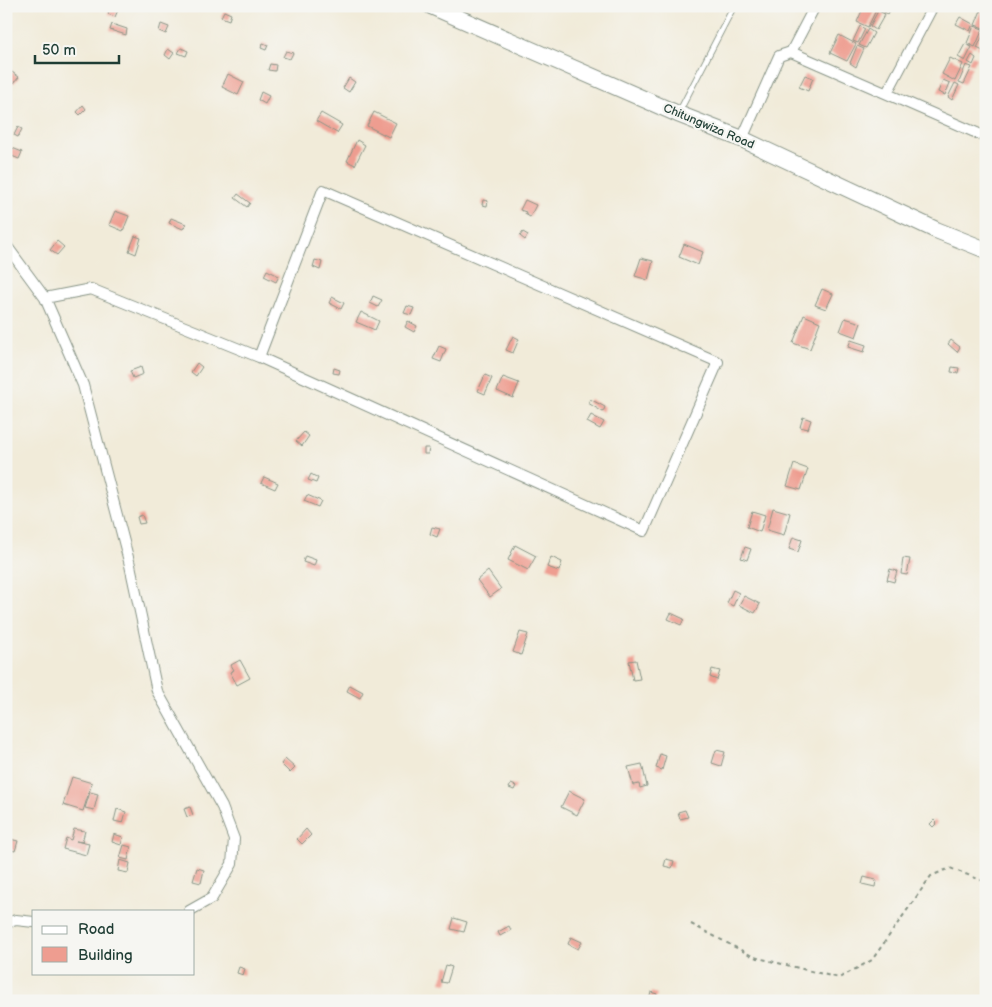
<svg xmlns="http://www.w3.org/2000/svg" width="992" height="1007" font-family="'Balsamiq Sans',sans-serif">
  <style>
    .building { fill: #ee9d90 }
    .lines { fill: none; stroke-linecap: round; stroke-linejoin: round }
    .lane-casing { stroke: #889486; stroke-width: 7 }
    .street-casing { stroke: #889486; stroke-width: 12 }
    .primary-casing { stroke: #889486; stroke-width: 18 }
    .path { stroke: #889486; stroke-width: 2; stroke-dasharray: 4 4; stroke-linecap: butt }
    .lane { stroke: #fff; stroke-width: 5 }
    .street { stroke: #fff; stroke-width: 10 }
    .primary { stroke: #fff; stroke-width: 16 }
    .labels { text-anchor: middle; stroke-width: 4.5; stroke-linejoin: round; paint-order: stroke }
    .street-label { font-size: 12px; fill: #1f3d34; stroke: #f6f6f2 }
  </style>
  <rect width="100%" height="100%" fill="#f6f6f2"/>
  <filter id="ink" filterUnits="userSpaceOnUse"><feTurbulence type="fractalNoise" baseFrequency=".02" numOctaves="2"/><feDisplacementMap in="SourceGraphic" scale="10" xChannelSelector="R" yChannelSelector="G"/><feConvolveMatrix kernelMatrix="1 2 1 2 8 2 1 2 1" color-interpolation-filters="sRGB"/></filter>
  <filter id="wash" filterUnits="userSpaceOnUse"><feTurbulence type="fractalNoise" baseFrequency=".0096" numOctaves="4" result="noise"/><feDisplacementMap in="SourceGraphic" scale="20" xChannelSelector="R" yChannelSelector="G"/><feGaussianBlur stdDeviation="1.12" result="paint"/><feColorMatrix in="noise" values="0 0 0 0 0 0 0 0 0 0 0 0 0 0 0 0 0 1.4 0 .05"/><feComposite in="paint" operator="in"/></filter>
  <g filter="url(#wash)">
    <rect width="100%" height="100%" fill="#f1ebd9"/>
    <g id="blocks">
      <path class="building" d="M864 6H868L876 10 868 27 857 22Z
        M882 6H892L888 14 880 10Z
        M110 7 118 10 115 17 108 14Z
        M982 8 986 10V24L984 28 975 25Z
        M224 11 231 14 229 20 221 17Z
        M878 11 885 14 876 30 870 26Z
        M960 17 973 24 970 31 956 24Z
        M112 24 127 29 126 35 110 30Z
        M161 24 169 27 166 34 159 31Z
        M860 26 865 29 858 43 853 41Z
        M974 26 983 29 975 47 967 43Z
        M868 29 874 33 866 48 859 45Z
        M986 29V50L985 52 977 48Z
        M839 35 856 44 847 61 830 53Z
        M263 43 268 45 266 50 261 48Z
        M965 44 972 47 965 61 958 57Z
        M857 46 864 49 856 67 850 63Z
        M181 48 188 51 186 56 178 53Z
        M168 49 174 53 170 59 165 55Z
        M286 51 293 53 290 59 283 57Z
        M972 55 976 58 973 65 968 62Z
        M950 58 963 64 955 81 942 74Z
        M270 64 276 65 275 71 268 70Z
        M966 65 972 67 964 84 959 82Z
        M9 70 19 77 14 83 6 78V74Z
        M228 74 244 82 238 95 222 87Z
        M805 75 813 78 808 91 799 87Z
        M349 78 355 82 349 92 343 88Z
        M943 80 950 83 945 95 938 92Z
        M955 83 959 85 952 100 948 97Z
        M261 92 269 96 265 104 258 100Z
        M83 105 86 109 80 115 77 112Z
        M374 112 396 123 389 137 367 126Z
        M321 113 342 125 337 133 316 121Z
        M18 127 22 129 18 137 14 135Z
        M357 140 365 145 355 165 347 161Z
        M10 147 22 152 19 159 7 154Z
        M238 194 250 203 247 207 235 198Z
        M483 200 488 201 487 206 482 205Z
        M525 200 536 205 530 217 525 214 526 212 520 210Z
        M115 211 129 216 123 231 109 225Z
        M171 218 186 224 183 229 169 223Z
        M523 232 528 235 525 240 520 236Z
        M135 236 141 238 136 254 129 251Z
        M57 241 64 247 57 255 50 250Z
        M684 244 703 252 698 265 679 257Z
        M641 258 653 261 648 280 635 276Z
        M315 260 322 262 320 270 313 267Z
        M267 270 279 276 276 282 264 276Z
        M822 289 833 294 826 309 815 305Z
        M373 296 382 300 378 307 370 303Z
        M332 297 344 303 341 309 329 303Z
        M407 306 414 308 411 315 404 313Z
        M361 312 379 321 375 330 356 322Z
        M804 315 820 322 810 349 793 343Z
        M845 318 861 323 856 337 840 331Z
        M408 321 417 326 414 332 405 327Z
        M513 336 519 339 513 353 506 350Z
        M851 340 866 345 864 352 848 347Z
        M951 340 960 347 957 352 948 344Z
        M439 346 446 349 441 362 433 359Z
        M197 363 202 367 196 376 191 372Z
        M141 367 143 374 133 378 130 371Z
        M952 367 959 368 958 373 951 372Z
        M334 368 340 370 339 374 333 373Z
        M485 375 492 378 485 394 478 391Z
        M503 377 519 383 513 398 497 391Z
        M590 399 605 407 603 412 588 403Z
        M591 415 604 422 600 429 587 422Z
        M803 417 811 420 808 429 800 427Z
        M304 432 309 436 302 446 296 441Z
        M424 448H429L428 454H424Z
        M794 464 808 469 801 490 787 486Z
        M311 474 318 478 316 483 308 480Z
        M264 477 278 483 275 489 261 483Z
        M307 495 321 501 318 507 304 501Z
        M773 508 790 513 784 535 767 530Z
        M752 511 765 515 760 532 747 527Z
        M142 515 145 523 139 524 137 517Z
        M432 527 440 529 437 537 430 534Z
        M793 537 802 540 798 552 789 549Z
        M515 545 536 556 528 570 508 560Z
        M745 547 751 549 747 560 741 558Z
        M305 556 316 560 314 566 303 562Z
        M551 557 562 562 559 571 547 567Z
        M903 558 910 559 907 575 901 574Z
        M890 569 897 571 894 582 887 580Z
        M488 571 501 589 490 597 477 580Z
        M733 590 739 593 733 606 727 603Z
        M744 596 760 604 755 613 739 605Z
        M671 613 684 619 681 625 668 619Z
        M520 632 528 634 521 655 513 652Z
        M240 660 250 678 237 685 230 672 234 670 231 665Z
        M636 660 640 679 633 680 629 661Z
        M712 669 720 671 717 680 710 677Z
        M350 685 363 692 360 698 347 691Z
        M716 750 725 752 721 766 712 763Z
        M660 754 666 756 662 770 656 768Z
        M285 759 295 768 290 773 281 764Z
        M642 764 647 786 640 788 639 784 633 785 628 767Z
        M72 777 92 783 83 811 63 805Z
        M511 784 516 786 514 790 509 788Z
        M569 791 585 799 577 815 561 807Z
        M90 792 98 794 94 810 85 808Z
        M190 807 193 815 187 817 184 809Z
        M117 809 126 812 123 823 114 821Z
        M685 810 688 817 680 819 678 812Z
        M934 820 937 823 933 827 930 824Z
        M74 829 85 831 82 842 76 841 89 844 86 855 63 849 66 838 71 840Z
        M306 829 311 835 302 844 297 839Z
        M114 834 123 837 121 845 112 842Z
        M6 838 18 841 15 851 6 849Z
        M124 845 131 847 128 860 120 858Z
        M666 859 674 861 672 868 664 866Z
        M120 860 130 863 128 873 118 871Z
        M197 868 204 870 201 883 193 881Z
        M864 877 876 880 875 887 862 884Z
        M454 918 467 922 464 932 451 929Z
        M509 926 511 930 500 936 498 932Z
        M571 937 582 942 578 949 568 944Z
        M446 965 452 967 447 983 441 982Z
        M239 967 245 969 243 975 237 973Z
        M651 992 657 994 655 1001H649Z"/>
    </g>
  </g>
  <g filter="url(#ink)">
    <use href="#blocks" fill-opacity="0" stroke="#889486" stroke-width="1"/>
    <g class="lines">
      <g class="lane-casing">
        <path id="lane" d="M679 112 734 6"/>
      </g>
      <g class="street-casing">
        <path id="street" d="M791 52 986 137
          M887 93 933 6
          M742 139 779 56 791 52 815 6
          M6 245 45 298 83 385 130 565 157 691 222 807 234 839 232 864 212 898 189 911
          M45 298 91 289 259 357 644 531 718 362 323 190 259 357
          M6 923 16 920 34 922"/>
      </g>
      <g class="primary-casing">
        <path id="primary" d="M431 6 678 114 742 139 936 230 986 250"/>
      </g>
      <path class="path" d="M691 924 754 957 839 978 872 960 931 876 950 868 986 882"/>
      <use href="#lane" class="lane"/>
      <use href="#street" class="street"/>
      <use href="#primary" class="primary"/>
    </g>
  </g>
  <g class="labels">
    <g class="street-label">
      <text transform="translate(709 126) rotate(23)" y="4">Chitungwiza Road</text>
    </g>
  </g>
  <rect width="992" height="1007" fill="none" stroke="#f6f6f2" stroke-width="25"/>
  <rect x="32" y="910" width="162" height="65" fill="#f6f6f2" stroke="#a0aca6"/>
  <rect x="42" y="926" width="25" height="8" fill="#ffffff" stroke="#a0aca6"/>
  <text x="78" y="934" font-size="15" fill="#1f3d34">Road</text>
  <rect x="42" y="947" width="25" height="15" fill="#ee9d90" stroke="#a0aca6"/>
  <text x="78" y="960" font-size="15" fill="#1f3d34">Building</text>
  <path d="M35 55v8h84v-8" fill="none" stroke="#1f3d34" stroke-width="2.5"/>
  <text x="42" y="55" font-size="15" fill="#1f3d34" stroke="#f6f6f2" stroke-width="4" paint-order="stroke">50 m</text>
</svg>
